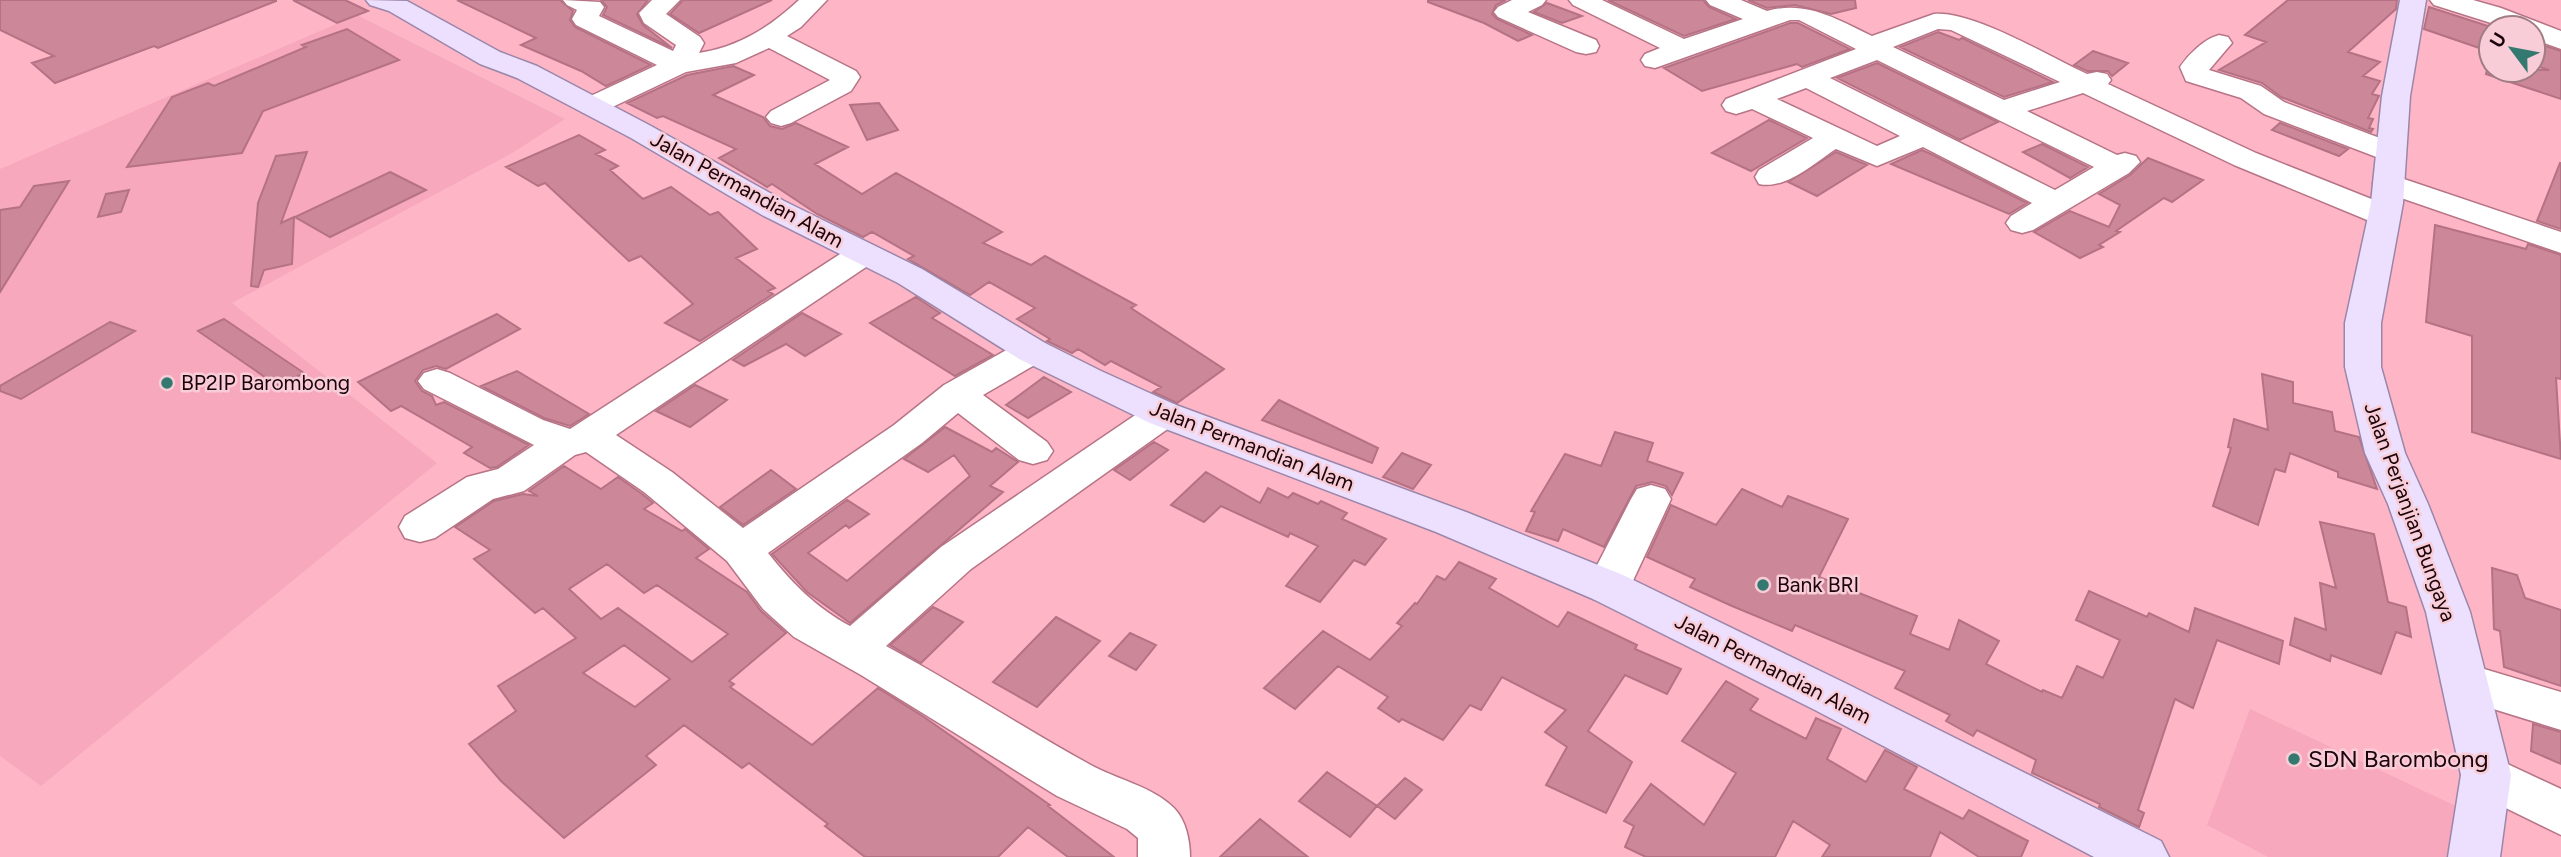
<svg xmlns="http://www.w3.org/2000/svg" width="2561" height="857" font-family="Figtree,sans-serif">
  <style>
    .built { fill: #f7a8bc }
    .building { fill: #c89; stroke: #b57284; stroke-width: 2; fill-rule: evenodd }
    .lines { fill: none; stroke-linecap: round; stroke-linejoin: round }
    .minor-casing { stroke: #b77486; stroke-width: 3 }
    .major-casing { stroke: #9b86a9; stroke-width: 3 }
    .minor { fill: #fff; fill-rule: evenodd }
    .major { fill: #ece0fe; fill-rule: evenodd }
    .poi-dot { fill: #337970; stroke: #f9cdd7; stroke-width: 2.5 }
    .labels { text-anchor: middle; stroke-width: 5; stroke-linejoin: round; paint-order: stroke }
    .street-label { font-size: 21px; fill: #1b040b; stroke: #f9cdd7 }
    .poi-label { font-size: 21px; fill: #1b040b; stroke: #f9cdd7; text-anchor: start }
    .near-poi-label { font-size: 24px; fill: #1b040b; stroke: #f9cdd7; text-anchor: start }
  </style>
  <rect width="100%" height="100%" fill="#feb6c7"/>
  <path class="built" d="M357 15 565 119 514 152 232 303 437 463 41 786 0 756V169Z
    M2250 709 2462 809 2451 857H2268L2207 825Z"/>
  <path class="building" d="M0 0H276V1L158 48 154 46 55 83 32 63 54 56 0 30Z
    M293 0H345L368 11 337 23Z
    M457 0H560L573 11 570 20 575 27 651 65 606 86 581 71 521 45 536 38Z
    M601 0H648L637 14 643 25 672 48 603 15 607 7Z
    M683 0H772L699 33 670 14Z
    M1428 0H1506L1496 5 1492 14 1497 19 1532 35 1518 41 1484 23 1428 2Z
    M1608 0H1703L1709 7 1736 19 1684 36Z
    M1748 0H1855L1856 8 1831 14 1795 5 1767 8Z
    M2288 0H2397L2396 9 2348 52 2380 62 2363 76 2380 81 2372 94 2379 96 2368 118 2373 119 2369 128 2373 129 2371 132 2281 97 2262 83 2219 70 2266 42 2245 35Z
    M1547 3 1582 16 1562 23 1534 12Z
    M2429 7 2491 27V52L2424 29Z
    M1790 23H1798L1850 49 1802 67 1797 64 1702 91 1664 68Z
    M347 29 399 60 263 111 242 153 127 167 172 97 208 83 214 86 306 47 302 45Z
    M1938 32 1959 40 1962 38 2053 82 2004 97 1900 47Z
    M2533 42 2561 51V99L2486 74 2487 70H2549L2533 65Z
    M2093 51 2128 63 2112 76 2108 71H2087L2074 65Z
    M1877 63 1998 122 1960 140 1837 78Z
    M733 66 754 75 713 95 763 117 770 126 782 129 796 123 848 147 815 164 862 194 896 173 1002 232 983 243 1031 265 1045 256 1136 305 1131 308 1224 369 1177 403 1153 392 1161 387 1111 361 1105 365 1078 349 1072 353 1047 341 1050 339 1017 319 1035 308 989 282 970 295 908 259 914 256 872 232 863 237 817 214 772 184 767 187 719 158 736 149 663 116 657 118 627 103 687 75Z
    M879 103 898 130 867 140 850 105Z
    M1769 120 1807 138 1751 171 1712 153Z
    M2280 123 2348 149 2339 156 2272 130Z
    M579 135 605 150 596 154 618 166 610 170 643 199 671 187 710 215 718 212 757 249 736 258 775 288 768 291 773 294 700 341 665 323 693 304 641 256 629 261 545 183 538 186 506 167Z
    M2042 144 2088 167 2070 178 2023 152Z
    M1922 150 1933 155 2027 203 2009 214 1891 164Z
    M307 152 281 223 294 217 292 264 264 270 258 287 251 286 258 203 276 156Z
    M1836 152 1867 165 1817 196 1788 182Z
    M2148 158 2203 180 2172 202 2164 198 2116 231 2120 232 2099 245 2103 247 2080 258 2034 232 2070 211 2109 227 2120 205 2099 194 2130 175Z
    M2560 163H2561V229L2537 221Z
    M390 172 426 190 330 237 295 217Z
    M69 181 43 223 0 292V210L20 207 34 186Z
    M129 190 121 212 98 217 106 194Z
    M2435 225 2526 249 2528 244 2561 255V379L2556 378 2561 459 2472 432V336L2426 322Z
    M916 297 940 313 932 318 993 355 955 376 870 323Z
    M802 313 841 334 805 356 786 344 744 366 733 360Z
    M497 314 520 329 446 369 436 366 423 370 415 381 422 391 432 396 436 405 444 402 529 445 497 467 490 468 464 453 472 447 401 406 391 411 358 382Z
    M224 319 261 344 304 373 278 386 198 331Z
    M110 322 135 331 21 399 0 391V386Z
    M517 371 589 414 570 426 544 418 481 386Z
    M2262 374 2293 382V403L2332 412 2335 431 2359 437 2377 489 2338 477V472L2290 453 2285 472 2275 469 2258 525 2213 506 2231 448 2228 447 2234 419 2268 430Z
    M1044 377 1071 392 1028 418 1006 405Z
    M695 385 727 400 690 427 656 411Z
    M1279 400 1378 448 1372 463 1262 420Z
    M945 427 992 452 996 448 1018 462 990 486 1003 492 850 623 807 592 772 554 847 500 869 514 849 528 846 525 808 553 847 581 970 476 954 455 928 472 904 459Z
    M1615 432 1653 443 1647 461 1683 473 1672 495 1666 486 1652 482 1636 486 1604 547 1563 529 1558 541 1526 531 1535 512 1531 511 1565 454 1601 466Z
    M1154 442 1168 450 1130 480 1114 470Z
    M1402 453 1431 465 1413 489 1383 477Z
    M564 466 601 489 618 477 642 494 653 503 644 509 682 531 685 529 709 549 696 558 747 592 761 611 786 633 729 681 734 684 730 687 812 745 878 688 924 717 1050 805 1048 806 1114 857H1068L1028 827 998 857H865L825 826 828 824 749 763 742 768 684 725 646 756 656 765 564 838 501 781 469 744 516 711 498 686 576 638 543 608 535 613 474 559 490 550 455 527 494 501 523 494 538 496 529 491ZM607 564 644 593 657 585 728 634 692 662 618 608 601 619 569 589ZM624 645 670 679 635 707 583 673Z
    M771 470 796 489 743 525 720 507Z
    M1206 472 1260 503 1268 488 1288 498 1293 493 1318 504 1321 501 1347 513 1342 519 1386 539 1365 565 1354 560 1320 602 1286 586 1318 546 1290 533 1288 537 1221 506 1204 522 1171 505Z
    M1742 489 1782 507 1788 496 1848 519 1819 577 1917 616 1910 634 1949 650 1959 620 1999 641 1986 664 2042 692 2043 690 2062 698 2077 666 2103 678 2120 640 2076 620 2089 591 2147 617 2149 613 2189 632 2195 608 2283 641 2279 664 2217 640 2193 708 2175 699 2138 810 2144 813 2139 827 2099 807 2100 804 2032 773 2036 760 1977 730 1973 736 1946 721 1950 715 1895 688 1905 671 1795 625 1792 631 1732 606 1690 587 1695 579 1647 557 1671 505 1716 525Z
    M2320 522 2374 534 2388 602 2406 607 2411 637 2396 632 2381 674 2331 655 2330 661 2290 645 2295 618 2326 630 2320 583 2336 588Z
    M1459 562 1496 579 1489 588 1558 627 1568 612 1637 645 1635 649 1681 669 1667 694 1625 675 1588 731 1632 762 1606 813 1546 785 1567 747 1545 732 1566 710 1502 677 1481 710 1470 705 1443 740 1402 719 1399 722 1378 708 1388 697 1338 666 1295 709 1264 688 1323 631 1370 660 1402 626 1397 623 1415 603 1417 604 1437 576 1445 580Z
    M2492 568 2517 575 2525 598 2561 610V686L2504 667 2500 631 2494 629Z
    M933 607 963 622 921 663 890 645Z
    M1056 617 1100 641 1037 707 993 682Z
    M1130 633 1156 645 1136 670 1109 656Z
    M1726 681 1758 699 1750 710 1806 739 1816 718 1841 729 1827 759 1866 782 1885 750 1917 767 1904 789 1963 819 1969 810 2028 841 2021 857H1979L1940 832 1930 857H1822L1830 845 1793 821 1775 857H1646L1625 847 1634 826 1624 821 1651 784 1704 825 1736 773 1682 741Z
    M2533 724 2561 732V764L2531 751Z
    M1327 772 1377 806 1350 837 1299 801Z
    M1405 778 1422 790 1395 819 1377 806Z
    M1260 819 1280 835 1308 857H1220Z"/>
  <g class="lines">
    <g class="minor-casing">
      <path id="minor" d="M563 0 600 2 604 7 599 16 673 51 676 45 644 23 639 13 652 0H680L666 14 700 37 704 43 699 53C739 47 770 27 799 0H827L801 27 787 36 856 71 860 77 851 91 791 123 781 126 771 123 766 117 771 111 830 80 769 48 736 63 686 72 602 112 592 115 582 112 578 106 582 100 657 65 576 25 572 19 577 10 567 5Z
        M1512 0H1546L1542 5 1528 12 1596 40 1599 46 1596 52 1586 54 1576 52 1498 17 1494 12 1498 7Z
        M1569 0H1602L1684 39 1743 19 1710 5 1706 0H1741L1767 11C1806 0 1837 19 1872 36L1934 14C1972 10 2050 57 2087 74L2097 72 2107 74 2111 80 2108 84 2256 153 2394 208 2399 215 2394 222 2383 225 2372 222 2234 165 2083 93 2027 111 2117 155 2125 153 2136 156 2140 162 2129 173 2033 230 2022 233 2011 230 2006 223 2011 216 2032 203 1923 147 1877 166 1836 149C1814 163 1786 190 1759 184L1755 177 1759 170 1813 138 1752 109 1736 114 1726 111 1722 105 1726 99 1856 49 1799 20H1790L1655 68 1645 66 1641 60 1645 54 1660 48 1573 5ZM1938 29 1951 30 2060 82 2004 100 1893 47ZM1877 60 2094 167 2055 190 1830 78ZM1806 88 1900 136 1877 146 1777 99Z
        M2430 0H2473L2501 8 2561 31V49L2533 39V28H2507L2434 5Z
        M2219 35 2228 37 2232 43 2209 70 2261 86 2284 102 2401 146 2405 152 2401 158 2390 161 2379 158 2264 114 2241 98 2186 81 2180 67C2189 54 2204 39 2219 35Z
        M2389 174 2561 232V253L2378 190 2373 183 2378 176Z
        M863 244 875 247 880 254 875 261 616 435 672 472 743 528 894 425 944 385 1019 343 1032 340 1045 343 1050 351 1045 359 983 395 1047 442 1053 451 1047 460 1033 464 1019 460 958 413 922 443 768 553C792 583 815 607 850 626L941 547 1150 405 1163 401 1176 405 1182 414 1176 423 971 569 886 646C955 683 1020 726 1089 764 1115 779 1152 786 1174 808 1186 820 1190 841 1190 857H1138V838L1127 829 1057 796 861 675 794 637 763 609 727 561 644 492 586 452 575 455 524 491 493 499 435 538 420 542 405 538 399 527 405 516 467 477 498 469 534 445 424 389 418 381 424 373 437 369 450 373 543 420 570 429 851 247Z
        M1651 485 1665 489 1671 499 1630 587 1623 599 1608 603 1593 599 1586 587 1631 499 1637 489Z
        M2464 663 2561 692V730L2448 695 2441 682 2448 669Z
        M2486 754 2561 789V835L2469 790 2461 775 2469 760Z"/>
    </g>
    <g class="major-casing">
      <path id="major" d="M366 0 407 1 500 52 537 66 651 126 784 201 922 269 1045 343 1101 371 1176 405 1466 512 1623 575 1847 684 2161 841 2169 857H2094L1815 710 1593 599 1436 532 1150 423 1019 359 898 283 762 215 631 138 517 78 480 64 389 11 370 5Z
        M2400 0H2426L2410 96 2403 203 2381 323V367L2405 453 2428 504 2470 612 2511 775 2500 857H2448L2461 775 2426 612 2388 504 2365 453 2345 367V323L2371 203 2382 96Z"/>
    </g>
    <use href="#minor" class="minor"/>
    <use href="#major" class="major"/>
  </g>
  <g class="poi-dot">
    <circle cx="167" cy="383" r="7"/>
    <circle cx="1763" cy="585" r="7"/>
    <circle cx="2294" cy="759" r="7"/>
  </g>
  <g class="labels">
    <g class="street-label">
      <text transform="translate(747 190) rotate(29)" y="7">Jalan Permandian Alam</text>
      <text transform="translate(1252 446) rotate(21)" y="7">Jalan Permandian Alam</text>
      <text transform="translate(2410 512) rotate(70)" y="7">Jalan Perjanjian Bungaya</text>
      <text transform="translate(1773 669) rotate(27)" y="7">Jalan Permandian Alam</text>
    </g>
    <g class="poi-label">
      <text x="181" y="390">BP2IP Barombong</text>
      <text x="1777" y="592">Bank BRI</text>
    </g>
    <g class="near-poi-label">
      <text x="2308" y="767">SDN Barombong</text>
    </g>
  </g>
  <g transform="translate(2512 49) rotate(302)"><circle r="33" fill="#f9cdd7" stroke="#a07d85" stroke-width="2"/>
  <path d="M0-5L12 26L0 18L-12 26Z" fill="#337970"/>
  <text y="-10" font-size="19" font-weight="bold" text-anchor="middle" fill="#1b040b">U</text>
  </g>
</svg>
